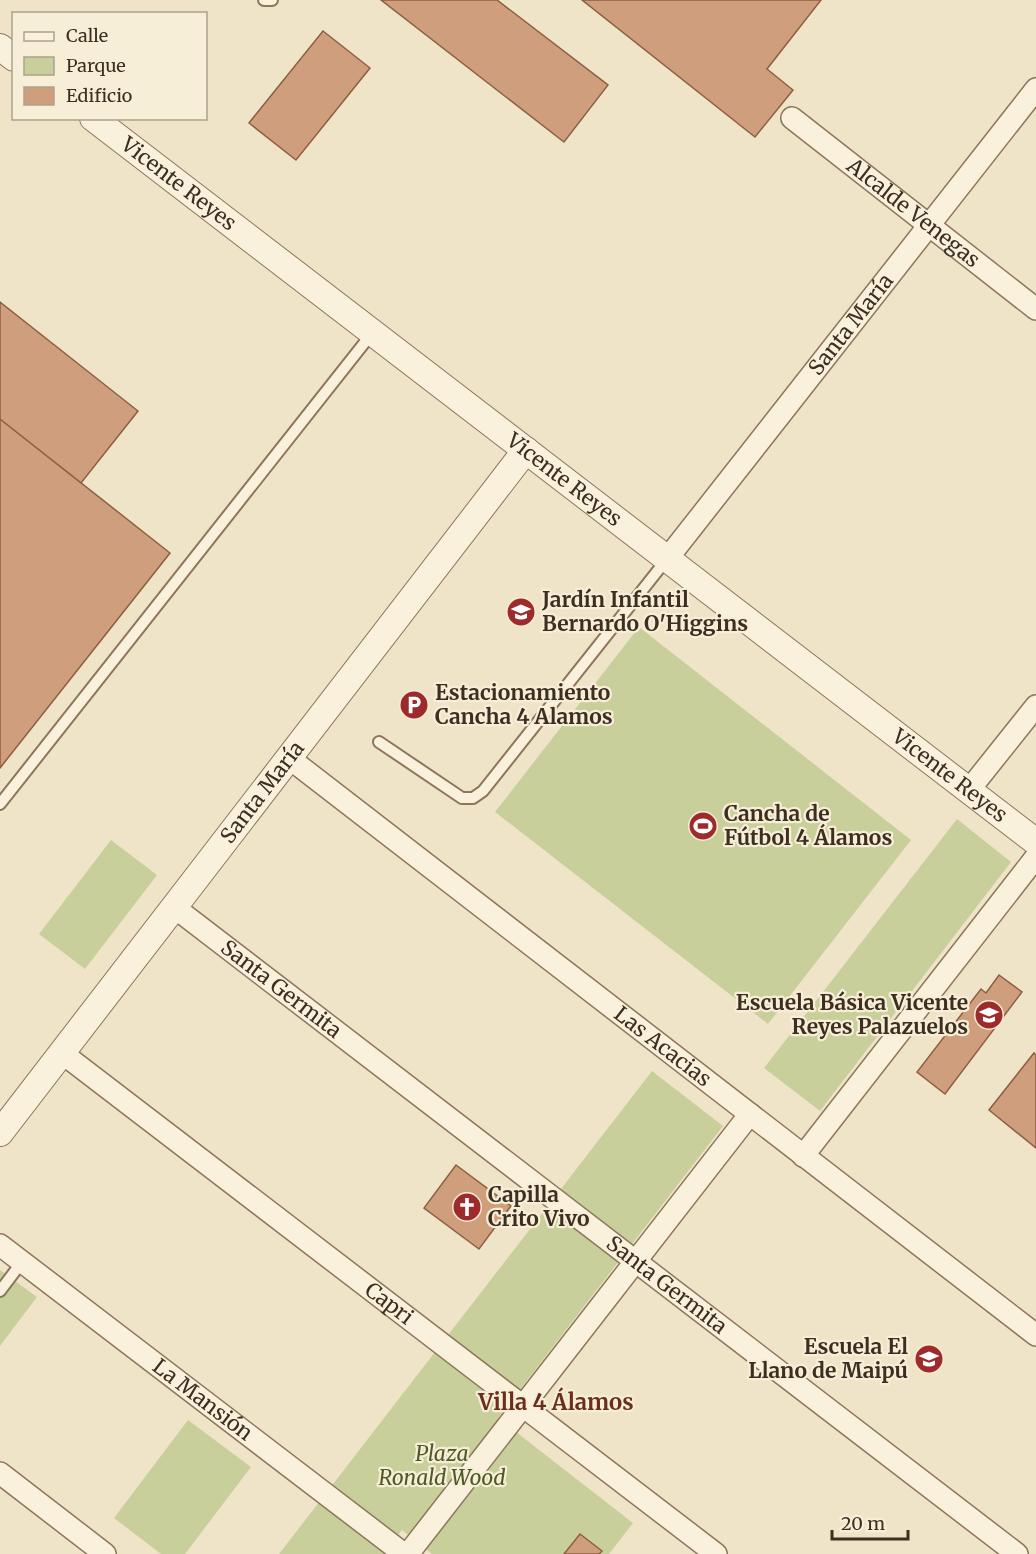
<svg xmlns="http://www.w3.org/2000/svg" width="1036" height="1554" font-family="Merriweather,serif">
  <style>
    .green { fill: #c9cf9b }
    .building { fill: #cf9f7d; stroke: #8d5f41; stroke-width: 1.5 }
    .lines { fill: none; stroke-linecap: round; stroke-linejoin: round }
    .service-casing { stroke: #8d765c; stroke-width: 14 }
    .minor-casing { stroke: #8d765c; stroke-width: 24 }
    .tertiary-casing { stroke: #8d765c; stroke-width: 28 }
    .service { stroke: #faf1dc; stroke-width: 10 }
    .minor { stroke: #faf1dc; stroke-width: 21 }
    .tertiary { stroke: #faf1dc; stroke-width: 26 }
    .labels { text-anchor: middle; stroke-width: 4.5; stroke-linejoin: round; paint-order: stroke }
    .street-label { font-size: 21px; fill: #3d2e20; stroke: #f7eed8 }
    .poi-label { font-size: 21px; font-weight: bold; fill: #3d2e20; stroke: #f7eed8; text-anchor: start }
    .park-label { font-size: 21px; font-style: italic; fill: #4d5a26; stroke: #f7eed8 }
    .neighbourhood-label { font-size: 22px; font-weight: bold; fill: #6b2e1e; stroke: #f7eed8 }
  </style>
  <rect width="100%" height="100%" fill="#f0e4c8"/>
  <path class="green" d="M639 627 911 840 768 1024 495 812Z
    M957 819 1011 862 820 1111 764 1068Z
    M111 840 157 875 85 969 39 934Z
    M652 1071 723 1126 498 1418 633 1523 609 1554H432L402 1530 384 1554H279Z
    M0 1270 37 1297 0 1346Z
    M188 1420 251 1467 185 1554H161L114 1518Z"/>
  <path class="building" d="M381 0H497L608 85 564 142Z
    M582 0H821L767 69 793 90 755 137Z
    M323 31 370 68 296 160 249 123Z
    M0 302 138 411 81 483 0 419Z
    M0 419 170 553 0 768Z
    M999 975 1022 992 945 1094 917 1072 981 989 986 993Z
    M1034 1053 1036 1055V1148L989 1110Z
    M456 1165 511 1206 479 1249 424 1208Z
    M580 1534 602 1551 599 1554H564Z"/>
  <g class="lines">
    <g class="service-casing">
      <path id="service" d="M264 0H272
        M379 742 462 798H473L483 791 667 559
        M0 804 373 332
        M0 1291 22 1262"/>
    </g>
    <g class="minor-casing">
      <g id="minor">
        <path id="s1" d="M792 118 1036 309"/>
        <path id="s2" d="M667 559 1036 89"/>
        <path id="s3" d="M289 758 1036 1335"/>
        <path d="M969 790 1036 706"/>
        <path id="s4" d="M174 907 1017 1554"/>
        <path id="s5" d="M62 1053 716 1554"/>
        <path d="M803 1156 1036 857"/>
        <path id="s6" d="M0 1245 404 1554"/>
        <path d="M0 1473 105 1554"/>
        <path d="M408 1554 750 1114"/>
      </g>
    </g>
    <g class="tertiary-casing">
      <g id="tertiary">
        <path d="M0 47 14 58"/>
        <path id="s7" d="M93 118 1036 842"/>
        <path id="s8" d="M0 1133 526 450"/>
      </g>
    </g>
    <use href="#service" class="service"/>
    <use href="#minor" class="minor"/>
    <use href="#tertiary" class="tertiary"/>
  </g>
  <defs>
    <g id="school-disc" transform="scale(1.5)"><circle r="9.5" fill="#9e2a2b" stroke="#f7eed8"/><path d="M0-5L7-2L0 1L-7-2ZM-4 1L0 2.5L4 1V4Q0 6-4 4Z" fill="#fff"/></g>
    <g id="parking-disc" transform="scale(1.5)"><circle r="9.5" fill="#9e2a2b" stroke="#f7eed8"/><path d="M-3.5-5.5H1a3.5 3.5 0 0 1 0 7H-1V5.5H-3.5ZM-1-3.4V-.6H.8a1.4 1.4 0 0 0 0-2.8Z" fill="#fff"/></g>
    <g id="stadium-disc" transform="scale(1.5)"><circle r="9.5" fill="#9e2a2b" stroke="#f7eed8"/><path d="M0-5a6.5 5 0 1 0 0 10a6.5 5 0 1 0 0-10ZM-3.5-1.8h7v3.6h-7Z" fill="#fff"/></g>
    <g id="church-disc" transform="scale(1.5)"><circle r="9.5" fill="#9e2a2b" stroke="#f7eed8"/><path d="M-1.2-6h2.4v3.5h3.3v2.4h-3.3V6h-2.4V-.1h-3.3v-2.4h3.3Z" fill="#fff"/></g>
  </defs>
  <g fill-rule="evenodd">
    <use href="#school-disc" x="521" y="612"/>
    <use href="#parking-disc" x="414" y="705"/>
    <use href="#stadium-disc" x="703" y="826"/>
    <use href="#school-disc" x="989" y="1015"/>
    <use href="#church-disc" x="467" y="1207"/>
    <use href="#school-disc" x="929" y="1359"/>
  </g>
  <g class="labels">
    <g class="street-label">
      <text dy="7" stroke="none"><textPath href="#s7" startOffset="108">Vicente Reyes</textPath></text>
      <text dy="7" stroke="none"><textPath href="#s1" startOffset="154">Alcalde Venegas</textPath></text>
      <text dy="7" stroke="none"><textPath href="#s2" startOffset="298">Santa María</textPath></text>
      <text dy="7" stroke="none"><textPath href="#s7" startOffset="594">Vicente Reyes</textPath></text>
      <text dy="7" stroke="none"><textPath href="#s7" startOffset="1080">Vicente Reyes</textPath></text>
      <text dy="7" stroke="none"><textPath href="#s8" startOffset="430">Santa María</textPath></text>
      <text dy="7" stroke="none"><textPath href="#s4" startOffset="135">Santa Germita</textPath></text>
      <text dy="7" stroke="none"><textPath href="#s3" startOffset="472">Las Acacias</textPath></text>
      <text dy="7" stroke="none"><textPath href="#s4" startOffset="621">Santa Germita</textPath></text>
      <text dy="7" stroke="none"><textPath href="#s5" startOffset="412">Capri</textPath></text>
      <text dy="7" stroke="none"><textPath href="#s6" startOffset="255">La Mansión</textPath></text>
    </g>
    <g class="poi-label">
      <text x="542" y="607">Jardín Infantil<tspan x="542" dy="24">Bernardo O'Higgins</tspan></text>
      <text x="435" y="700">Estacionamiento<tspan x="435" dy="24">Cancha 4 Alamos</tspan></text>
      <text x="724" y="821">Cancha de<tspan x="724" dy="24">Fútbol 4 Álamos</tspan></text>
      <text x="968" y="1010" text-anchor="end">Escuela Básica Vicente<tspan x="968" dy="24">Reyes Palazuelos</tspan></text>
      <text x="488" y="1202">Capilla<tspan x="488" dy="24">Crito Vivo</tspan></text>
      <text x="908" y="1354" text-anchor="end">Escuela El<tspan x="908" dy="24">Llano de Maipú</tspan></text>
    </g>
    <g class="park-label">
      <text x="442" y="1461">Plaza<tspan x="442" dy="24">Ronald Wood</tspan></text>
    </g>
    <g class="neighbourhood-label">
      <text x="556" y="1410">Villa 4 Álamos</text>
    </g>
  </g>
  <rect x="12" y="12" width="195" height="108" fill="#f7eed8" stroke="#ada18e" stroke-width="1.5"/>
  <rect x="24" y="32" width="30" height="9" fill="#faf1dc" stroke="#ada18e" stroke-width="1.5"/>
  <text x="66" y="42" font-size="18" fill="#3d2e20">Calle</text>
  <rect x="24" y="57" width="30" height="18" fill="#c9cf9b" stroke="#ada18e" stroke-width="1.5"/>
  <text x="66" y="72" font-size="18" fill="#3d2e20">Parque</text>
  <rect x="24" y="87" width="30" height="18" fill="#cf9f7d" stroke="#ada18e" stroke-width="1.5"/>
  <text x="66" y="102" font-size="18" fill="#3d2e20">Edificio</text>
  <path d="M832 1530v9h76v-9" fill="none" stroke="#3d2e20" stroke-width="3"/>
  <text x="841" y="1530" font-size="18" fill="#3d2e20" stroke="#f7eed8" stroke-width="4.5" paint-order="stroke">20 m</text>
</svg>
